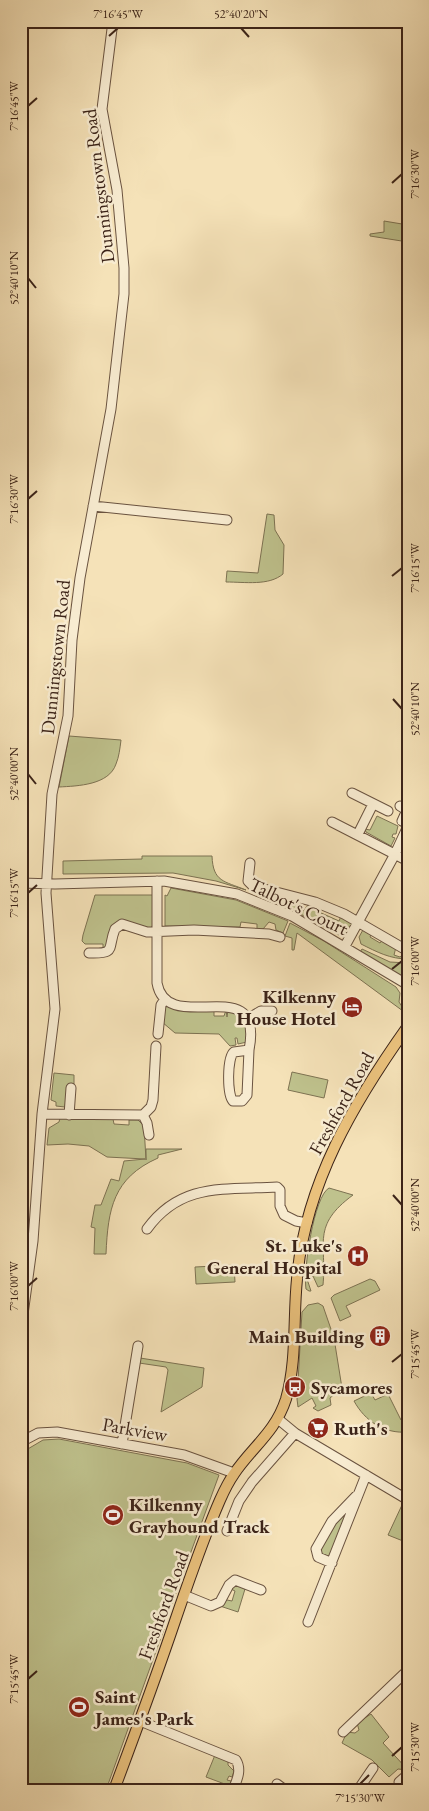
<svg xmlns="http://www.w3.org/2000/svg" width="429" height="1811" font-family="'EB Garamond',serif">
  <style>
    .green { fill: #bfc28d; stroke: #7d7252 }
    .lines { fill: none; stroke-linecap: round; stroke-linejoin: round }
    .minor-casing { stroke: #6a5340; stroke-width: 11 }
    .major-casing { stroke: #3b2318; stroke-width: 12 }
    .minor { stroke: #f8ecd1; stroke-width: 9 }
    .major { stroke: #eac17c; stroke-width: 10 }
    .ticks { fill: none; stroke: #3b2318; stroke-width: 2 }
    .labels { text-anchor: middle; stroke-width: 5; stroke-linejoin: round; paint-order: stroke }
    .street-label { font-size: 19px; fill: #3b2318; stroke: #f8ecd1 }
    .poi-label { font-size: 19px; font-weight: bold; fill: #3b2318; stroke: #f8ecd1; text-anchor: start }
    .neatline { fill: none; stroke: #3b2318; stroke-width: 2 }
    .ticks-label { font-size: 12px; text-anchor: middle; fill: #3b2318 }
  </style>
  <rect width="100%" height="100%" fill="#f5e2b8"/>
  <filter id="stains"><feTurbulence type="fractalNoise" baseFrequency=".004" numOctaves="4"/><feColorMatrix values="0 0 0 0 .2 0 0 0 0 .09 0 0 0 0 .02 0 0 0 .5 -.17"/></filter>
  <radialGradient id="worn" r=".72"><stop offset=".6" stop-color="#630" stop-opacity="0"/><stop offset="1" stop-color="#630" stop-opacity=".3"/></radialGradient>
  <path class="green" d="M384 221 408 225V242L370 236V234L384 232Z
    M267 514 274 515 275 530 284 545 283 574C269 586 245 582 226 582L227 571 258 573Z
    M69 736 121 740C120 748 119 757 116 764 109 785 78 786 59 787Z
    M377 816 398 826 396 834H393L392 837 395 838 391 846 366 832 365 829 370 830Z
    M142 856H212C213 882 224 881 246 890L216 881 173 873 63 874V861L142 859Z
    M171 888 236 900 288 921 283 933 276 930 275 924 269 922 263 929H257V924L241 922 240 927 165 926V895L167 896Z
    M95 895H154L153 926 150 928 123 921 110 944 103 950V944H85L82 941 83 935Z
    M280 895 286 897 285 902 292 904 294 899 297 900 298 908 303 911 309 904 321 907 319 912 339 921 341 916 352 923 353 926 346 935H339L278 902 282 903 278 901Z
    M290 923 324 941 396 987 400 993 399 1002 407 1014 297 933 294 950H292V938L285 936Z
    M364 928 372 932 370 937 380 943 383 939 396 947 394 955 400 957 405 953H408V959C390 959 377 952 361 944L359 937Z
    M362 949 390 962 408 963V981L360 952Z
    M168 1006 174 1008 214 1010V1016H224L226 1010 227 1017 228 1010 247 1019V1042L238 1044 237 1038H235L236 1045 230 1046 219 1034 175 1033 162 1022 164 1008Z
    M292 1072 328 1080 324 1098 288 1090Z
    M54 1073 74 1075V1084H68L65 1107 56 1106V1102L51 1100Z
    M60 1118 113 1119 114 1124 129 1125V1120H138L144 1126 146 1160V1149H182L158 1155V1158C113 1178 108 1209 106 1254H94L95 1228 91 1227 95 1205H101L111 1179 119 1181 124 1161 145 1159 107 1157 89 1146 68 1144 47 1145 49 1128 59 1122Z
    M329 1188 353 1195C311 1226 327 1243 323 1285L318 1287 313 1276 307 1279 311 1291H309L306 1289C303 1271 314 1196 329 1188Z
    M234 1265 235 1282 196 1284 195 1267Z
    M370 1279 375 1281 380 1290 346 1306 351 1316 340 1321 331 1298 334 1295Z
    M318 1303 323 1306 334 1338 342 1388 330 1398 331 1405 318 1411 313 1408 316 1406 312 1398 298 1407 297 1399 302 1312 308 1305Z
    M140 1358 204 1368 202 1387 161 1412 168 1370 166 1367 139 1363Z
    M371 1393 375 1400 388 1394 401 1420 408 1417V1432C384 1434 365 1421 354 1401Z
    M59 1439 187 1463 219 1475 172 1604 163 1606 158 1616V1623L164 1629 106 1790H32L21 1784V1453L43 1440Z
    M402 1505 408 1509V1543L388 1535Z
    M350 1508 330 1557 319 1552 338 1519Z
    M235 1584 245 1589 238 1612 220 1606 227 1600 232 1601 235 1591 231 1589Z
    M371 1714 389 1737 383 1743 408 1770 398 1769 389 1777 372 1760 342 1743 347 1732 355 1733 359 1730 357 1723Z
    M215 1755 228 1760V1765L234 1771 232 1777 229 1776 227 1780 231 1781 230 1786 206 1777Z"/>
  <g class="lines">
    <g class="minor-casing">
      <path id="minor" d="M93 506 227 520
        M352 793 388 811
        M400 806 407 810 402 821 408 824
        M332 822 408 861
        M358 834 373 804
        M250 863 248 881 253 886 315 902 344 914 408 951
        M157 881V983C167 1039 265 968 249 1050L234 1052C227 1057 227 1095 233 1101H242L247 1095 249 1050
        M21 883 55 884 164 881 237 894 292 916 408 985
        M345 946 395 854 408 826
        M89 953C117 954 107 949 115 929L122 924 147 932 194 930 269 934 280 937
        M249 1018 261 1011H272
        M158 1034 161 1005 165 999
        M42 1114 143 1115 151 1107 153 1100 156 1046
        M69 1115 71 1088
        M143 1115 147 1123 149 1135
        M147 1229C181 1182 225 1190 277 1187L280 1190V1206L284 1215 296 1221 307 1223
        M21 1329 33 1241 42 1114 55 1009 46 893 52 794 68 716 72 640 80 578 111 409 124 294V268L117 190 102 109 113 21
        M278 1419 295 1433 408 1500
        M21 1442 38 1433 57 1432 184 1455 234 1473
        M122 1444 138 1346
        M227 1531 239 1501 252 1482 295 1433
        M332 1563 318 1557 316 1549 332 1521 356 1496
        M184 1595 211 1606 220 1602 229 1585 235 1580 261 1590
        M308 1622 366 1475
        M140 1721 236 1760C242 1770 237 1780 233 1790
        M343 1732 408 1670
        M399 1782 408 1774
        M277 1784 285 1790
        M358 1790 373 1768"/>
    </g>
    <g class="major-casing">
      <path id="major" d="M114 1790C135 1734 156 1677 175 1621 189 1580 203 1539 220 1500 224 1491 229 1481 234 1474 252 1447 275 1433 286 1399 297 1361 293 1318 297 1279 305 1184 354 1102 408 1026"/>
    </g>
    <use href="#minor" class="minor"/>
    <use href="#major" class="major"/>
  </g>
  <path class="ticks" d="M241 28 249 37M109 36 118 28M28 106 37 98M392 183 402 174M28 278 36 288M28 499 37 491M392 576 402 568M393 699 402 709M28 774 36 784M28 893 37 885M392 969 402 961M393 1195 402 1205M28 1286 37 1278M392 1362 402 1354M28 1679 37 1671M392 1756 402 1747M360 1784 369 1775"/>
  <defs>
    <g id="hotel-disc" transform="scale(1.125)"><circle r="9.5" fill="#8f2418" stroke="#f8ecd1"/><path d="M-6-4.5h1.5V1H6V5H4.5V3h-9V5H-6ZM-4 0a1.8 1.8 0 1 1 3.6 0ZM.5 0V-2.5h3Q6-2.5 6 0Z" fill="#fff"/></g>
    <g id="hospital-disc" transform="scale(1.125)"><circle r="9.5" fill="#8f2418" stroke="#f8ecd1"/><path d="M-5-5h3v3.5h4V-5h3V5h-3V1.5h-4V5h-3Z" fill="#fff"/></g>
    <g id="building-disc" transform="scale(1.125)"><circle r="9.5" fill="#8f2418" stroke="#f8ecd1"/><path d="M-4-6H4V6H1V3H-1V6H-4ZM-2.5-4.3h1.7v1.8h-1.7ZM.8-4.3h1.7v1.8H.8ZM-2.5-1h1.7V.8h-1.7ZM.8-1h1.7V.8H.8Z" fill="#fff"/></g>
    <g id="bus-disc" transform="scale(1.125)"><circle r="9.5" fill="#8f2418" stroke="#f8ecd1"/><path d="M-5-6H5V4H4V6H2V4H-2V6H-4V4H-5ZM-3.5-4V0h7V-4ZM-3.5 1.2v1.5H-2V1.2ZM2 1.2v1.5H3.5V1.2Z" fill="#fff"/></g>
    <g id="supermarket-disc" transform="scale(1.125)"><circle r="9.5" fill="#8f2418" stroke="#f8ecd1"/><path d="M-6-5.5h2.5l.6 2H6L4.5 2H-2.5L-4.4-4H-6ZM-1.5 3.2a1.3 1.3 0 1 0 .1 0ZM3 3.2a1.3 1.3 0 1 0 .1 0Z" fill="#fff"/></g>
    <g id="stadium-disc" transform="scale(1.125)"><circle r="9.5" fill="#8f2418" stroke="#f8ecd1"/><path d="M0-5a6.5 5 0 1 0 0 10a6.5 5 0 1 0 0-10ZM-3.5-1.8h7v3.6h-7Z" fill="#fff"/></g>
  </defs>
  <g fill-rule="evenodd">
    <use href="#hotel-disc" x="352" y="1007"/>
    <use href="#hospital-disc" x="358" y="1256"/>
    <use href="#building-disc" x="380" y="1336"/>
    <use href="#bus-disc" x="295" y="1387"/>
    <use href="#supermarket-disc" x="318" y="1428"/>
    <use href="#stadium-disc" x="113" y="1515"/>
    <use href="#stadium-disc" x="79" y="1707"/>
  </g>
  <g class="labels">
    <g class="street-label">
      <text transform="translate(98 186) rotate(-97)" y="7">Dunningstown Road</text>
      <text transform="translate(55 657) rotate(-84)" y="7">Dunningstown Road</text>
      <text transform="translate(299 906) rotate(26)" y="7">Talbot's Court</text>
      <text transform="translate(341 1103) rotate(-61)" y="7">Freshford Road</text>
      <text transform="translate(135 1429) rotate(10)" y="7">Parkview</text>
      <text transform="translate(163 1605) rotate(-70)" y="7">Freshford Road</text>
    </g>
    <g class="poi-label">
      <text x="336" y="1003" text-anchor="end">Kilkenny<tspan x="336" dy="22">House Hotel</tspan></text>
      <text x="342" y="1252" text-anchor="end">St. Luke's<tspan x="342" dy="22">General Hospital</tspan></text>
      <text x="364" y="1343" text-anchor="end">Main Building</text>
      <text x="311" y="1394">Sycamores</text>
      <text x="334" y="1435">Ruth's</text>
      <text x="129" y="1511">Kilkenny<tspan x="129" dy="22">Grayhound Track</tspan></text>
      <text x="95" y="1703">Saint<tspan x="95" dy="22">James's Park</tspan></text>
    </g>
  </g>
  <rect width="429" height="1811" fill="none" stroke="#f5e2b8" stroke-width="55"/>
  <rect x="28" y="28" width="374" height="1756" class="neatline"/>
  <g class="ticks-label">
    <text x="118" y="18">7°16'45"W</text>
    <text x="241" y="18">52°40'20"N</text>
    <text transform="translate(14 106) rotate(-90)" y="4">7°16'45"W</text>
    <text transform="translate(415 174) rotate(-90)" y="4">7°16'30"W</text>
    <text transform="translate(14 278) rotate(-90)" y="4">52°40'10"N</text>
    <text transform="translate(14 499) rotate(-90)" y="4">7°16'30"W</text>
    <text transform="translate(415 568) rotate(-90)" y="4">7°16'15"W</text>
    <text transform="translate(415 709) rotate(-90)" y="4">52°40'10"N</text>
    <text transform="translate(14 774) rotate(-90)" y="4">52°40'00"N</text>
    <text transform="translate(14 893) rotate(-90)" y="4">7°16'15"W</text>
    <text transform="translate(415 961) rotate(-90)" y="4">7°16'00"W</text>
    <text transform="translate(415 1205) rotate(-90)" y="4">52°40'00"N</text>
    <text transform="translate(14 1286) rotate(-90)" y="4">7°16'00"W</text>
    <text transform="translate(415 1354) rotate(-90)" y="4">7°15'45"W</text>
    <text transform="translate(14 1679) rotate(-90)" y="4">7°15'45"W</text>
    <text transform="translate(415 1747) rotate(-90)" y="4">7°15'30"W</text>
    <text x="360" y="1802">7°15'30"W</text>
  </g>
  <rect width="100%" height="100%" filter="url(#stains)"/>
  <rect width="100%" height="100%" fill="url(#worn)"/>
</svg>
